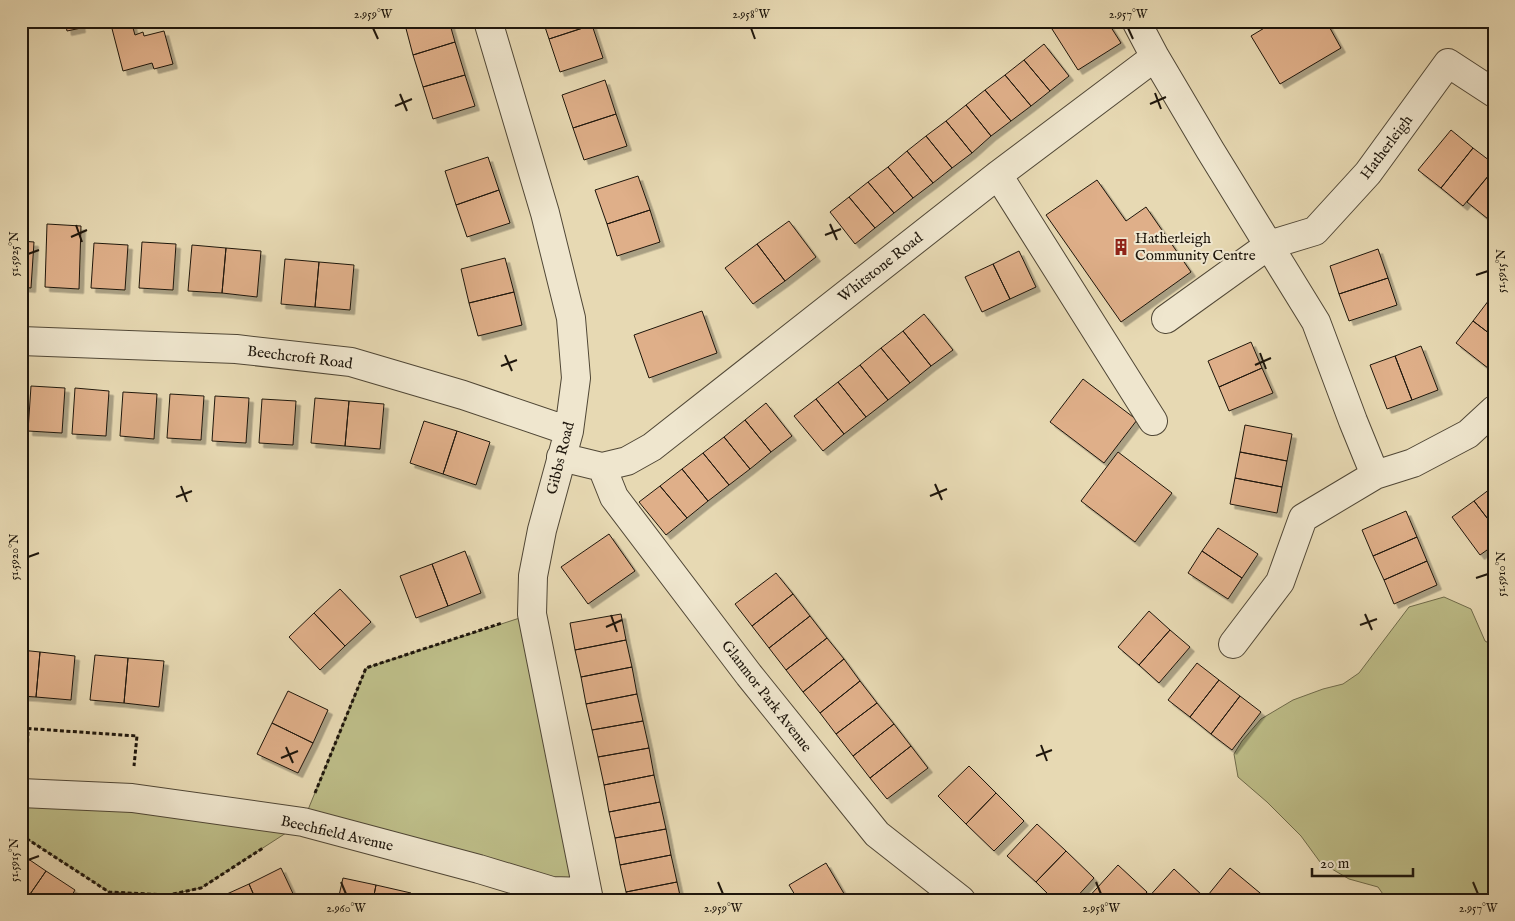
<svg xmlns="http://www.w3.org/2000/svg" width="1515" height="921" font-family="'IM FELL English',serif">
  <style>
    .green { fill: #bdbd88; stroke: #6e6a4a }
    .building { fill: #dfaf89; stroke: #1e160c; filter: url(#shadow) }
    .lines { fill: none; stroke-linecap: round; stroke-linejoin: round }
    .minor-casing { stroke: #504736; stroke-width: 30 }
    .path { stroke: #1e160c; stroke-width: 3; stroke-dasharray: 4 2.5; stroke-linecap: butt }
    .minor { stroke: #efe6ce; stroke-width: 28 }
    .ticks { fill: none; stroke: #1e160c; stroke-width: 2 }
    .labels { text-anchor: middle; stroke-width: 4; stroke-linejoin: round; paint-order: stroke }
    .street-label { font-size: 15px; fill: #1e160c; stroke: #efe6ce }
    .poi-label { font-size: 15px; fill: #1e160c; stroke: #efe6ce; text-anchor: start }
    .neatline { fill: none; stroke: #1e160c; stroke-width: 2 }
    .ticks-label { font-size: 12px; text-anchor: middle; fill: #1e160c }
  </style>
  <defs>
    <filter id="shadow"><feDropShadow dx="4.5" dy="4.5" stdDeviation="0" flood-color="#0004"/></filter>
  </defs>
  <rect width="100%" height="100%" fill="#e7d9b3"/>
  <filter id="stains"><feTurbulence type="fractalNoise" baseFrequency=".004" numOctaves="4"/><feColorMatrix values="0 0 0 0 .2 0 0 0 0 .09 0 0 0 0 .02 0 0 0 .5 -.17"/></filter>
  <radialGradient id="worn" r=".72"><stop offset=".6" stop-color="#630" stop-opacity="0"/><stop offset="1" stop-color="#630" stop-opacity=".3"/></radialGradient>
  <path class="green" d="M1444 597 1471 609 1485 641 1494 646V900H1387L1378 887 1349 879 1320 862 1301 836 1267 802 1238 777 1234 754 1242 741 1261 719 1293 700 1323 689 1343 684 1359 673 1409 607Z
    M532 614 587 892 303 822 201 888 168 895 109 892 21 835V793L303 822 366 668Z"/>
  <path class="building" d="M65 21H80L81 28 67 31Z
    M110 21H131L135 35 143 32 144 36 164 31 173 64 154 69 152 63 123 71Z
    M404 21H449L455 42 413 55Z
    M543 21H591L592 25 549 39Z
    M1064 21H1107L1121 43 1078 70 1052 29Z
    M1276 21H1326L1341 48 1280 84 1251 36Z
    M592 25 603 58 560 72 549 39Z
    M455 42 465 75 423 87 413 55Z
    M1044 44 1069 76 1050 91 1024 60Z
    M1024 60 1050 91 1031 106 1005 75Z
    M465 75 475 106 433 119 423 87Z
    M1005 75 1031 106 1011 121 985 90Z
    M605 80 616 114 573 128 562 95Z
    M985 90 1011 121 991 136 966 105Z
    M966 105 991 136 972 153 946 121Z
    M616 114 627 146 584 160 573 128Z
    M946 121 972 153 952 168 926 136Z
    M1451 130 1473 148 1441 188 1418 170Z
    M926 136 952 168 933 183 907 151Z
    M1473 148 1494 164V169L1463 206 1441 188Z
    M907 151 933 183 913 198 888 167Z
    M488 157 499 190 456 205 445 171Z
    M888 167 913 198 894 213 868 182Z
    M1494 169V213L1488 219 1467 202Z
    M638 176 650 210 607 224 595 190Z
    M1097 180 1126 221 1146 207 1191 272 1121 322 1046 215Z
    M868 182 894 213 875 228 849 197Z
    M499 190 510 223 467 237 456 205Z
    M849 197 875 228 855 244 830 212Z
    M650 210 660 242 617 256 607 224Z
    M789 221 816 257 785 281 757 244Z
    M47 224 81 226 79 289 45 287Z
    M21 241 34 242 31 288 21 287Z
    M142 242 176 244 173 290 139 288Z
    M94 243 128 245 125 290 91 288Z
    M757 244 785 281 753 304 725 268Z
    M192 245 226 248 222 293 188 291Z
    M226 248 261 251 257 297 222 293Z
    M1378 249 1388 278 1339 294 1330 266Z
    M1019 251 1036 287 1010 299 993 264Z
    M505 258 514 292 469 303 461 269Z
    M285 259 319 262 315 307 281 304Z
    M319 262 354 265 350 310 315 307Z
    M993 264 1010 299 982 312 965 277Z
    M1388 278 1397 305 1349 321 1339 294Z
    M514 292 522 325 478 336 469 303Z
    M1489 300 1494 303V337L1473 321Z
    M702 311 717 353 649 378 634 335Z
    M924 314 953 350 931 366 903 331Z
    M1473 321 1494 337 1493 372 1456 343Z
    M903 331 931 366 910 383 881 348Z
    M1251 342 1262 368 1219 387 1208 361Z
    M1421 346 1438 390 1412 400 1395 356Z
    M881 348 910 383 888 400 860 365Z
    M1395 356 1412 400 1387 409 1370 365Z
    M860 365 888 400 866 417 838 382Z
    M1262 368 1273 393 1229 411 1219 387Z
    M1083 379 1137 420 1104 463 1050 422Z
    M838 382 866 417 844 434 816 399Z
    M31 386 65 388 62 433 28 431Z
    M75 388 109 391 106 436 72 434Z
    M123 392 157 394 154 439 120 436Z
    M170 394 204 396 201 440 167 438Z
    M215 396 249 398 246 443 212 441Z
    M315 398 349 401 345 446 311 443Z
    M262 399 296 401 293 445 259 443Z
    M816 399 844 434 823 451 794 416Z
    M349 401 384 404 380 449 345 446Z
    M766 403 792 436 771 452 745 420Z
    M745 420 771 452 750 469 724 437Z
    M424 421 457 431 443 474 410 463Z
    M1245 425 1292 434 1287 461 1240 452Z
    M457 431 490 442 476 485 443 474Z
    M724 437 750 469 729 485 703 453Z
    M1118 452 1172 493 1135 542 1081 501Z
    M1240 452 1287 461 1282 487 1235 478Z
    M703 453 729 485 708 501 682 469Z
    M682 469 708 501 687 518 660 486Z
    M1235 478 1282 487 1277 513 1230 504Z
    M660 486 687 518 666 535 639 502Z
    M1494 486V527L1474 501Z
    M1474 501 1494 527V545L1480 555 1452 517Z
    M1406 511 1417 537 1373 556 1362 530Z
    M1218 528 1258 554 1242 578 1202 551Z
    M609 534 635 571 588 604 561 567Z
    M1417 537 1427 561 1384 580 1373 556Z
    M465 551 481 593 448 606 432 564Z
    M1202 551 1242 578 1228 599 1188 573Z
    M1427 561 1437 585 1394 604 1384 580Z
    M432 564 448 606 416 618 400 576Z
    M776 573 793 594 752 626 735 604Z
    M340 589 371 622 345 646 314 613Z
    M793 594 810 616 769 648 752 626Z
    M1149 611 1170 630 1139 665 1118 647Z
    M314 613 345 646 320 670 289 637Z
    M621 614 626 640 575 650 570 623Z
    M810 616 827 638 786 670 769 648Z
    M1170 630 1190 647 1159 683 1139 665Z
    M827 638 844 659 803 692 786 670Z
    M626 640 632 667 581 677 575 650Z
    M21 650 40 652 36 697 21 696Z
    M40 652 75 656 71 700 36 697Z
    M95 655 128 658 124 703 90 700Z
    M128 658 164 661 159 707 124 703Z
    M844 659 860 681 820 713 803 692Z
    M1197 663 1219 680 1190 717 1168 700Z
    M632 667 637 694 586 704 581 677Z
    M1219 680 1240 696 1211 734 1190 717Z
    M860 681 877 703 836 734 820 713Z
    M288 691 328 710 313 743 272 723Z
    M637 694 643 721 592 730 586 704Z
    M1240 696 1261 712 1232 750 1211 734Z
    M877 703 894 724 853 756 836 734Z
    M643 721 649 748 598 757 592 730Z
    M272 723 313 743 298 773 257 754Z
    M894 724 911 746 870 778 853 756Z
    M911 746 928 768 887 799 870 778Z
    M649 748 654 775 604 785 598 757Z
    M969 766 996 793 966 824 938 796Z
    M654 775 660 802 609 812 604 785Z
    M996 793 1024 821 994 851 966 824Z
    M660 802 666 829 615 838 609 812Z
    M1037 824 1066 851 1036 882 1007 856Z
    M666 829 671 855 620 865 615 838Z
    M1066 851 1094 878 1074 900H1054L1036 882Z
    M21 854 46 871 26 900H21Z
    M671 855 677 882 626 892 620 865Z
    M826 863 846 897 842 900H798L789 885Z
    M1118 865 1147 892 1139 900H1086Z
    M281 868 296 900H256L249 884Z
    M1230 868 1260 893 1254 900H1204Z
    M1174 869 1203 896 1199 900H1146Z
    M46 871 75 890 69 900H26Z
    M343 878 376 885 373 900H338Z
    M677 882 681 900H628L626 892Z
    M249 884 256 900H218V898Z
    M376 885 411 893 409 900H373Z
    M1260 893 1269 900H1254Z"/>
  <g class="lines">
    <g class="minor-casing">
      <path id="minor" d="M488 21 545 213 571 318 576 378 569 431 542 530 533 576 532 614 589 900
        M1155 57 1210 150 1316 322 1353 421 1375 475
        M998 175 1153 421
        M1166 319 1269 245 1315 231 1368 173 1448 63 1494 93
        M21 341 236 349 351 362 463 395 569 431
        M561 457 602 467 627 461 652 447 998 175 1155 57 1136 21
        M602 467 614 497 749 675 877 834 961 900
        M1233 644 1280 582 1303 518 1375 475 1413 463 1468 434 1494 410
        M21 793 132 798 303 822 479 869 552 891 587 892"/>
    </g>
    <path class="path" d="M21 728 137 736 134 766
      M27 762 28 728
      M315 793 366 668 502 623
      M21 835 109 892 168 895 201 888 263 848"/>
    <use href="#minor" class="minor"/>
  </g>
  <path class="ticks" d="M373 28 378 39M751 28 755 39M1128 28 1133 39M1155 93 1161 109M400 94 407 111M1150 104 1166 97M395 106 412 99M830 224 837 240M76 225 82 242M825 235 841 229M71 237 87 230M28 254 39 250M1476 275 1488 271M1260 353 1266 369M505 355 512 371M1255 365 1271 358M501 366 517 360M935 484 942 500M181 486 187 502M930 496 947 489M176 497 192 491M28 557 39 553M1476 578 1488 574M1365 614 1372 630M611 615 617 632M1360 625 1377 619M606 627 622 620M1041 745 1047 761M286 747 293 763M1036 756 1052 750M281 758 298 751M28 860 39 856M341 882 346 894M718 882 723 894M1096 882 1101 894M1473 882 1478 894"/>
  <defs>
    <g id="building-bare" transform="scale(1.35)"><path d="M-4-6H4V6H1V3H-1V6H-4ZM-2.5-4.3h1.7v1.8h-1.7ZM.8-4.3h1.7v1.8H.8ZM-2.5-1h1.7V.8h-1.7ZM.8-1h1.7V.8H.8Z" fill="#8f2418" stroke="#efe6ce" stroke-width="2.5" paint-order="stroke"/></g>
  </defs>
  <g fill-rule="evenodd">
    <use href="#building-bare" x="1121" y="247"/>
  </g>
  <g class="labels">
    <g class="street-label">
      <text transform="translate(1386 147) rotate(-53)" y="5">Hatherleigh</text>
      <text transform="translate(880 267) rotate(-38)" y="5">Whitstone Road</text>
      <text transform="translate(300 357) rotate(7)" y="5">Beechcroft Road</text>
      <text transform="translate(560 458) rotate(-76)" y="5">Gibbs Road</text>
      <text transform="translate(767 696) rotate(52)" y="5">Glanmor Park Avenue</text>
      <text transform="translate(337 833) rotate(13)" y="5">Beechfield Avenue</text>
    </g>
    <g class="poi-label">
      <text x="1135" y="243">Hatherleigh<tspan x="1135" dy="17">Community Centre</tspan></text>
    </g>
  </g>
  <rect width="1515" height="921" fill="none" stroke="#e7d9b3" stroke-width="55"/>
  <path d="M1312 868v8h101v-8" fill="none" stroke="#1e160c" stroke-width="2.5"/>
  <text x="1320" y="868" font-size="15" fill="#1e160c" stroke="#efe6ce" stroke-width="4" paint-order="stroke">20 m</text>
  <rect x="28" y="28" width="1460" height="866" class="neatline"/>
  <g class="ticks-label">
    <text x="373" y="18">2.959°W</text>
    <text x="751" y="18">2.958°W</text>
    <text x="1128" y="18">2.957°W</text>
    <text transform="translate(14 254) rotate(-90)" y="4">51.5925°N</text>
    <text transform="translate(1501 271) rotate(-90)" y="4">51.5915°N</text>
    <text transform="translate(14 557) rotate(-90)" y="4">51.5920°N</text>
    <text transform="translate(1501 574) rotate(-90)" y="4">51.5910°N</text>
    <text transform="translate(14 860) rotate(-90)" y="4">51.5915°N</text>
    <text x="346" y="912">2.960°W</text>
    <text x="723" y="912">2.959°W</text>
    <text x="1101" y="912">2.958°W</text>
    <text x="1478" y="912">2.957°W</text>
  </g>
  <rect width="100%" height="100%" filter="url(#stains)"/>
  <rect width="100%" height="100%" fill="url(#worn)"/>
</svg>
